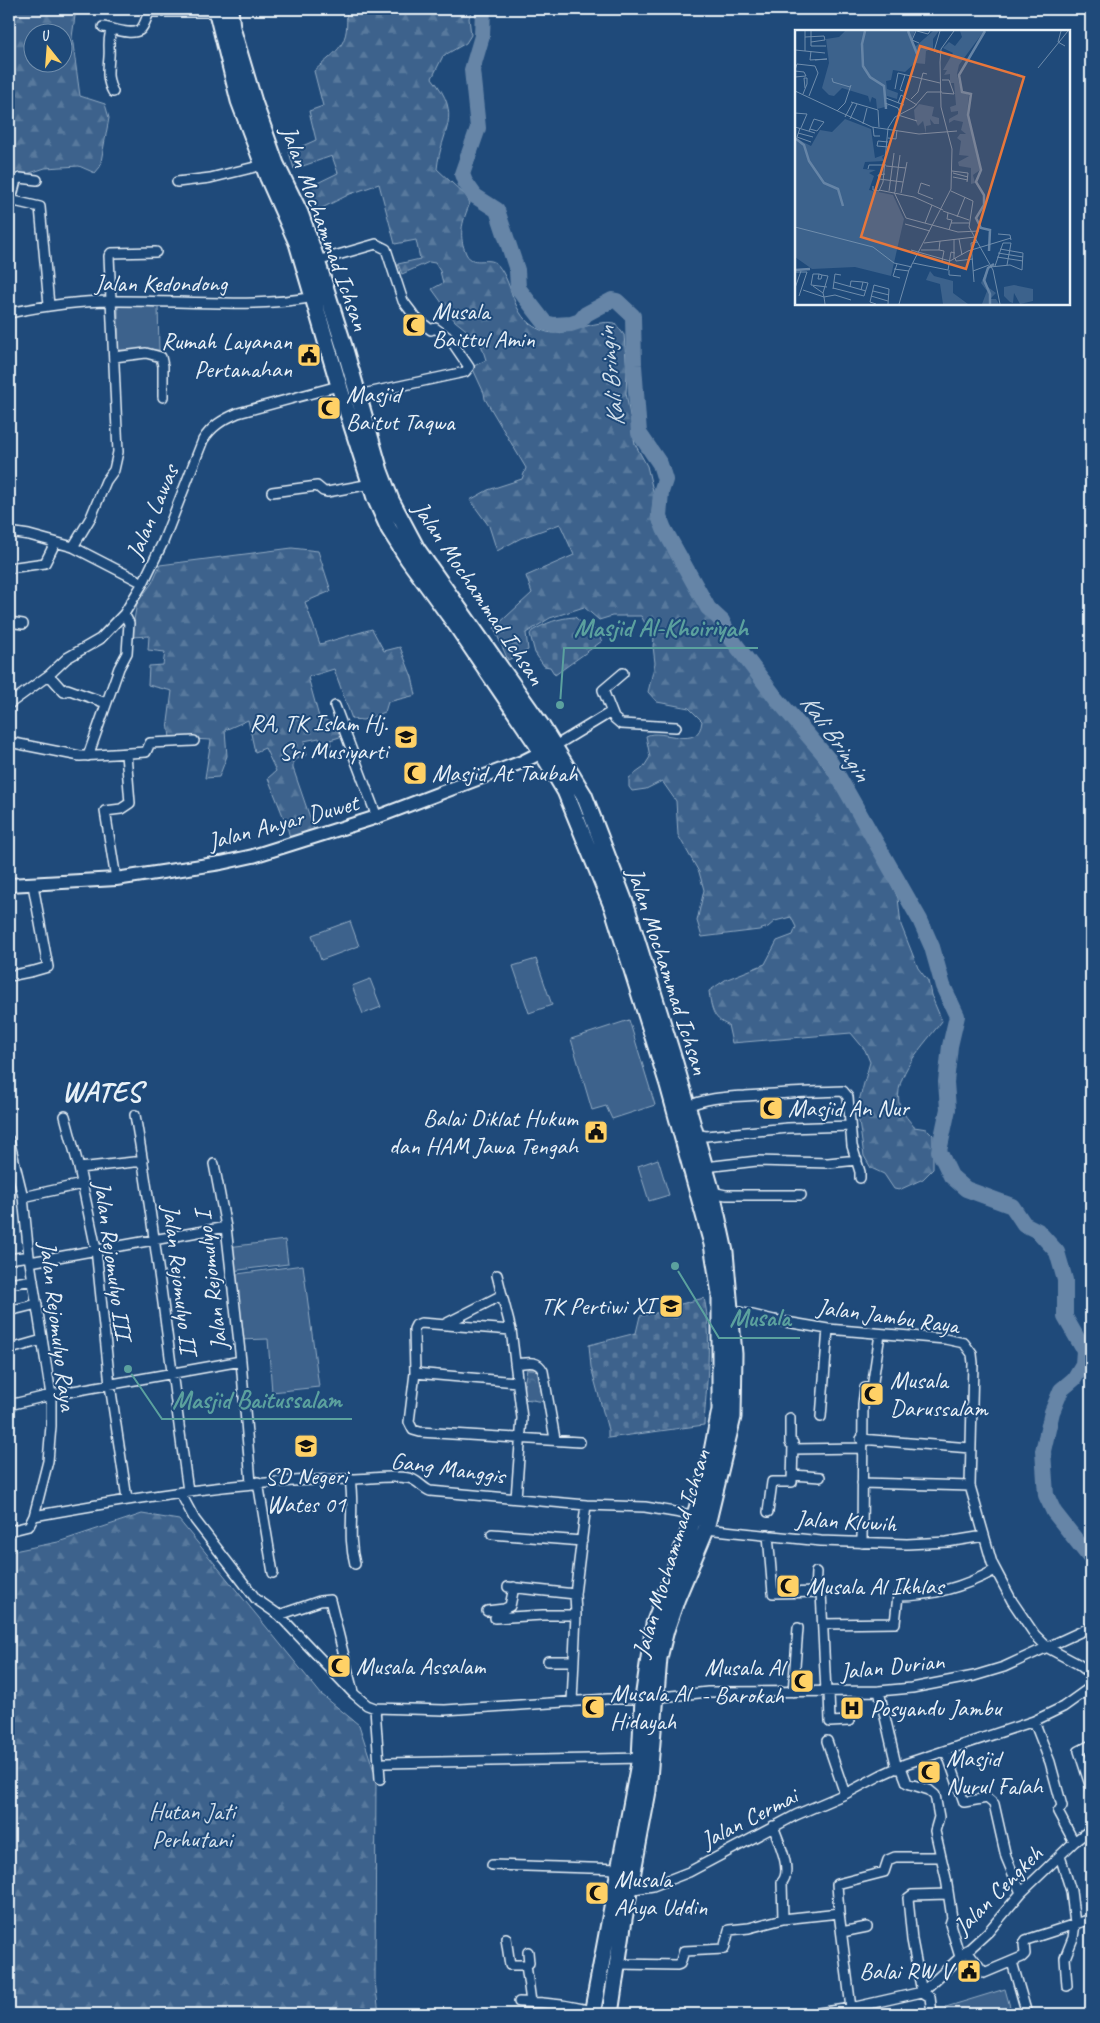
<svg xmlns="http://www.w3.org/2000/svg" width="1100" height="2023" font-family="Caveat,sans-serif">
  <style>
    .forest { fill: url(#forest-firs); stroke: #92aac2; fill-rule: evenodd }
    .cemetery { fill: url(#cemetery-stones); stroke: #92aac2 }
    .park { fill: url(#park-crowns); stroke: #92aac2 }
    .pitch { fill: #3c628c; stroke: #92aac2 }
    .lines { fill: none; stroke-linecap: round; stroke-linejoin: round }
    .river { stroke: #6685a7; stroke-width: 16 }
    .street-casing { stroke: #e8f1f8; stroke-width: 12 }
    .secondary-casing { stroke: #e8f1f8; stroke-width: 16 }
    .primary-casing { stroke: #e8f1f8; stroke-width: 19 }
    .street { stroke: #1f4a7a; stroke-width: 9 }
    .secondary { stroke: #1f4a7a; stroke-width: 12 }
    .primary { stroke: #1f4a7a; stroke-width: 15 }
    .labels { text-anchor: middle; stroke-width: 4; stroke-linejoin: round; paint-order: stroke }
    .street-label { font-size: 24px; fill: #e8f1f8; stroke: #1f4a7a }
    .poi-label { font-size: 24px; fill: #e8f1f8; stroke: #1f4a7a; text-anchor: start }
    .park-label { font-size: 24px; fill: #d7e3ed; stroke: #1f4a7a }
    .water-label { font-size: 25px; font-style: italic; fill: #d4e1ec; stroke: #1f4a7a }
    .district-label { font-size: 29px; font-weight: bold; letter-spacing: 1px; fill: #e8f1f8; stroke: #1f4a7a }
    .inset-river { fill: none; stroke: #6685a7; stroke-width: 2.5 }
    .inset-road { fill: none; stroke: #6f8dac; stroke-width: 1 }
    .view { fill: #e8773b; fill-opacity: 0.15; stroke: #e8773b; stroke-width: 2.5 }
    .inset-edge { fill: none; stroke: #e8f1f8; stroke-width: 2.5 }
    .leader { fill: none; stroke: #5ba19e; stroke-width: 2 }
    .callout-dot { fill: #5ba19e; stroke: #1f4a7a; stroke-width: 2 }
    .callout-label { font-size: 25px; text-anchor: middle; font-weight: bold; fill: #5ba19e; stroke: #1f4a7a; stroke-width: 4; stroke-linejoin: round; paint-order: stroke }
  </style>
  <defs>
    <pattern id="forest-firs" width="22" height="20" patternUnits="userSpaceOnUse" patternTransform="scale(1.25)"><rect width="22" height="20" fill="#3c628c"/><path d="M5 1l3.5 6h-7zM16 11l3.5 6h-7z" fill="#58799d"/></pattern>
    <pattern id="cemetery-stones" width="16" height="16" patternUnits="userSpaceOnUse" patternTransform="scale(1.25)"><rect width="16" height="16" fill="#3c628c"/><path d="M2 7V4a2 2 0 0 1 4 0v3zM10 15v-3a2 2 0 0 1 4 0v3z" fill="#58799d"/></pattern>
    <pattern id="park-crowns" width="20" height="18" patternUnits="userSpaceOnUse" patternTransform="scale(1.25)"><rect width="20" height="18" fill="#3c628c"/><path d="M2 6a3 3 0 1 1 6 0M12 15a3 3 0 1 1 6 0" fill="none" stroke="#58799d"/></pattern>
  </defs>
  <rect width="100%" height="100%" fill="#1f4a7a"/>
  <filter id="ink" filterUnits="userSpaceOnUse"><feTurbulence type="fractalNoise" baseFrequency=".02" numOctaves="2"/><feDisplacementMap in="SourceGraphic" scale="10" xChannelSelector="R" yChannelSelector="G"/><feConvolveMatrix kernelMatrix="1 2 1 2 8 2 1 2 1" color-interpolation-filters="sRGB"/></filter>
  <g filter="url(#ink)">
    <path class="forest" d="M9 9H76L72 37 80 96 105 104 109 118 100 167 95 173 79 166 45 168 9 180ZM32 32H62V62H32Z
      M346 9H472L469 18 471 35 466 43 443 56 432 78C464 117 441 129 437 169L466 196 470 203C463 220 458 233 465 251 471 269 488 255 497 264 517 287 509 322 547 332 565 337 594 319 615 323L624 335 627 372 626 393 635 444 647 466 654 495 652 512 654 524 686 573 709 617 748 672 775 702 814 752 869 836 898 898 901 925 918 968 928 981 931 995 942 1021C925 1044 891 1076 900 1107 903 1114 910 1121 914 1127L927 1129 933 1135V1169L923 1179 899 1190 894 1189 884 1174 871 1168 864 1156 857 1108 870 1062 865 1050 851 1033 732 1043 728 1025C712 1019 711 1006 709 991L725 980 765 964 777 941 793 935 796 927 791 917 775 921 768 927 759 930 702 937 697 921 704 890 699 872 678 835 676 801 662 781 646 789 632 791 629 787V778L643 768 650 757 646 736C662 727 699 753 702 721L689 708 657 702 648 692 655 663 653 646 654 639 641 616H612L599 620 584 607 550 618 526 633 528 650 508 660 494 628 532 593 526 576 574 555 560 524 521 538 497 551 489 526 470 500 488 490 522 479 526 468 485 399 484 393 472 367 486 360 480 341 455 321 432 289 443 283 440 271 435 263 429 262 402 274 398 264 420 259 416 240 395 244 379 184 350 194 318 210 305 189 338 173 332 156 294 169 289 152 316 140 309 111 323 106 314 71C339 49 350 45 346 9Z
      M292 548 318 551 331 591 305 602 320 644 372 629 384 651 400 647 412 677 416 695 388 702 385 712 363 720 352 719 334 669 308 677 319 717 338 726 343 736 330 740 331 745 322 747 319 738 304 741 306 755 293 761V768L316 835 291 842 287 826 268 778 276 771 265 748 255 752 248 720 225 730 227 756 219 777 205 778 211 740 170 738 168 722 172 691 148 685 149 666 163 665 165 652 148 650 149 636 131 637 137 603 152 583 160 565Z
      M142 1514 179 1520 321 1694 359 1725 376 1777 375 1981 379 2014H9V1552L58 1542Z"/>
    <path class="cemetery" d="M575 617 587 628 595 630 602 641 555 675 550 667 544 666 535 653 530 634 532 631C546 623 558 618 575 617Z
      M704 1298C713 1336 706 1387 704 1425L608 1438V1430L591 1367 589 1345 636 1333 640 1316 667 1311 677 1305Z"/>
    <path class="park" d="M527 1369H538L545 1402 525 1399 523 1391Z"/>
    <path class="pitch" d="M158 305 159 350H118V306Z
      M350 921 359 946 321 960 312 935Z
      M536 959 552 1005 529 1013 513 966Z
      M370 979 381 1007 363 1014 352 986Z
      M629 1020 655 1105 612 1119 606 1106 592 1110 571 1039Z
      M658 1159 669 1195 649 1201 638 1166Z
      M285 1240 288 1264 231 1271 228 1247Z
      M303 1265 319 1387 272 1392 268 1339 239 1340 230 1275Z
      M1005 1989 1012 2014H948L946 2007Z"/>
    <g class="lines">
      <path class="river" d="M483 9 482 36 472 70 478 128 462 174 465 182 475 196 497 210 517 270 518 288 545 323 554 325 571 324 580 321 586 314 612 300 617 301 633 316 634 365 639 433 660 464 665 480 661 492 659 516 664 529 708 608 722 621 730 637 776 698 829 760 920 920 932 947 943 986 957 1016 950 1046 946 1082 948 1109 939 1151 951 1176 966 1189 1012 1206 1024 1224 1038 1231 1057 1252 1065 1280V1317L1084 1350 1083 1364 1074 1379 1061 1390 1052 1412 1043 1451 1046 1495 1054 1512 1091 1559"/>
      <g class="street-casing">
        <path id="street" d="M149 9V12H216
          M103 27C113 28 130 36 140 30 144 27 147 17 149 12
          M112 29C107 39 110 46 109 57 108 70 106 79 113 92
          M37 180 20 178 16 180 12 196 14 201 40 207 49 305
          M177 182 210 178 263 165
          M317 261 376 244 386 249 403 301 416 318 431 330 435 328 450 339 469 367 465 372 358 395
          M9 313C43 306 77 301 111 301 179 300 248 309 315 297
          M114 357 146 353 161 357 163 366V397
          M272 492 317 486 323 491 327 492 371 484
          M9 532 29 535 73 547 143 583
          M73 547 91 517 106 481 114 470 118 452 109 256 111 253 156 252
          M9 568 45 563 55 543
          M9 622 23 624
          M623 673 603 690 614 718 621 724 676 727
          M49 675 64 692 67 689 106 703
          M9 704 49 675 67 658 100 639 124 614 143 583 163 542 203 440C212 426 222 420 238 413L342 385
          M335 706 377 817
          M9 742 80 756 146 752 150 743 194 741
          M555 746 611 712
          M88 756 119 668 127 653 129 623 124 614
          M116 879 105 811 121 809 130 803 126 754
          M9 976 34 971 48 967 33 885
          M684 1108C704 1098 724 1097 745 1096 778 1093 810 1092 843 1091L848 1097 852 1146 860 1172V1178
          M135 1115C157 1240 170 1365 188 1491
          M65 1116 79 1168 96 1249 110 1385 127 1499
          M695 1134 706 1136 788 1128 850 1126
          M9 1140 23 1197 29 1256 51 1395V1426L48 1461 34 1516 29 1526 9 1531
          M214 1164 226 1227 241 1361 251 1483
          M705 1167 757 1161 828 1163 857 1160
          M79 1168 143 1161
          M712 1192 726 1195H801
          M23 1197 82 1184
          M9 1259 29 1256
          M30 1262 226 1227
          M497 1275 502 1295
          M9 1284 33 1280
          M731 1310 774 1320 828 1329 945 1339 964 1343 972 1354 973 1363 970 1486 992 1563 1012 1601 1035 1635 1048 1648 1078 1664 1091 1674
          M9 1311 37 1304
          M445 1324 502 1295 511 1330 522 1418 516 1498
          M511 1330 421 1323 416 1325 414 1329 415 1373 409 1422 413 1430 420 1432 580 1442
          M9 1353 14 1348 42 1340
          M515 1364C527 1363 537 1359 543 1371L555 1439
          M415 1373 517 1382
          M9 1405 51 1395 241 1361
          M821 1417 828 1329
          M861 1439 970 1448
          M793 1449 862 1448
          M793 1475 820 1477
          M350 1479C355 1509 347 1535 355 1564
          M258 1482 273 1573
          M862 1483 970 1486
          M180 1492 195 1520 256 1599 279 1615 354 1694 367 1705 375 1708 445 1710 608 1699H643L708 1692 879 1691 912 1688 974 1676 1004 1667 1091 1627
          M768 1512 772 1482H792L793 1443H790V1418
          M34 1516C139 1497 244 1480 351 1479 369 1479 389 1475 408 1478 417 1479 422 1488 430 1491L586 1505 645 1507 698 1516
          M706 1529 821 1541 907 1544 947 1542 984 1536
          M492 1534 582 1541
          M768 1535 773 1593 821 1592 826 1692
          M862 1543 863 1404 865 1388H872L880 1334
          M508 1587 575 1594
          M815 1592 816 1572
          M487 1611 504 1609 510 1606 514 1587
          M279 1615 320 1601 330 1600 353 1692
          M495 1618 543 1615H576
          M823 1624 895 1623 898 1596C933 1596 964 1587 995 1570
          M548 1661H574
          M879 1691 897 1769
          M793 1692 798 1628
          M829 1692 830 1722 849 1721
          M572 1702 576 1615 575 1594 586 1505
          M375 1708 380 1779
          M1034 1721 1050 1762 1062 1806 1058 1812 1074 1842
          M827 1741 845 1794
          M1091 1745 1079 1751 1091 1788
          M946 1751 964 1802 987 1798 994 1804 1006 1857 1021 1893
          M385 1763 644 1758
          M901 1767 907 1783 929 1790 935 1795 939 1817 935 1831 946 1878 952 1918 950 1924 960 1957
          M773 1826C778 1840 793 1871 782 1882L783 1919 839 1913 851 2008
          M1060 1856 1071 1891 1075 1924 1073 1938 1065 1958 1067 1986
          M492 1865 621 1869
          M627 1890 653 1886 689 1872 796 1815 845 1794 881 1775 905 1764 1034 1721 1063 1707 1091 1687
          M839 1913 837 1884 884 1872 888 1860 895 1857H941
          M842 1932 867 1927
          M506 1938 510 1965H526
          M967 1950 984 1973 1022 1957 1025 1954 1024 1944 1026 1940 1091 1919
          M528 1952 529 1963 526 1965 531 2002
          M1012 1962 1027 2014
          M617 1964 677 1965 680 1964 684 1951 724 1949 729 1930 749 1928 783 1919
          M519 2002C547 2002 576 2006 602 2014
          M812 2014 851 2008 922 1992 988 1932 1021 1893 1074 1842 1091 1829
          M932 2014 930 1997 922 1992 912 1940 908 1898 912 1895 948 1894"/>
      </g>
      <g class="secondary-casing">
        <path id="secondary" d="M9 885 116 879 221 863 253 856 377 817 522 762 550 748"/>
      </g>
      <g class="primary-casing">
        <path id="primary" d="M216 9 239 101 268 178 297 243 340 389 375 498 389 529 408 559 456 625 536 743 565 791 613 909 668 1085 712 1244 720 1294V1410L708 1472 695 1515 654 1624 643 1699 640 1758 592 2014
          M230 9 232 28 254 102 276 164 300 213 317 261 344 346 380 471 391 500 417 549 541 725 584 795 626 905 675 1063 712 1192 725 1252 734 1354 733 1417 706 1529 677 1598 666 1630 659 1658 648 1791 624 1919 610 2014"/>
      </g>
      <use href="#street" class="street"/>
      <use href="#secondary" class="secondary"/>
      <use href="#primary" class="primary"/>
    </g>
  </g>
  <defs>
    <g id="mosque-square" transform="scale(1.25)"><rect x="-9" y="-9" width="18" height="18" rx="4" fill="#ffd166" stroke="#1f4a7a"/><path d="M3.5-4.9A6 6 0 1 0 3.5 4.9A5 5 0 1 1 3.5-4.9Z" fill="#111"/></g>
    <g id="civic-square" transform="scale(1.25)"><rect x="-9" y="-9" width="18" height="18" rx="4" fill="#ffd166" stroke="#1f4a7a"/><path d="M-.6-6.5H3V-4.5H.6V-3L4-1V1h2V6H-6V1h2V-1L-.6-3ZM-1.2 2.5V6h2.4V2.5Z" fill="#111"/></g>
    <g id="school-square" transform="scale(1.25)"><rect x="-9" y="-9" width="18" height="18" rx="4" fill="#ffd166" stroke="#1f4a7a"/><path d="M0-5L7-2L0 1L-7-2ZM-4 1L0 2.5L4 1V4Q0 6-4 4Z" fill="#111"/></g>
    <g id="hospital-square" transform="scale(1.25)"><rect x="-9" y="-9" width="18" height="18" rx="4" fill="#ffd166" stroke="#1f4a7a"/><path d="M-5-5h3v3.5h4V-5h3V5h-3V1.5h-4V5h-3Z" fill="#111"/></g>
  </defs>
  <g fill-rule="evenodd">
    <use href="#mosque-square" x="414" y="325"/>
    <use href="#civic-square" x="309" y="355"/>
    <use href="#mosque-square" x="329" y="408"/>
    <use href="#school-square" x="406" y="737"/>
    <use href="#mosque-square" x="415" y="773"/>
    <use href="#mosque-square" x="771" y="1108"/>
    <use href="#civic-square" x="596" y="1132"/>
    <use href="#school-square" x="671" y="1306"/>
    <use href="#mosque-square" x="872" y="1394"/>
    <use href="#school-square" x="306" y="1446"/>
    <use href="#mosque-square" x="788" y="1586"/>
    <use href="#mosque-square" x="339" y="1666"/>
    <use href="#mosque-square" x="802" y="1681"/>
    <use href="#mosque-square" x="593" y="1707"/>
    <use href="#hospital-square" x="852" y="1708"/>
    <use href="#mosque-square" x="929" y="1772"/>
    <use href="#mosque-square" x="597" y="1893"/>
    <use href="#civic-square" x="969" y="1971"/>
  </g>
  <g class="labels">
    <g class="street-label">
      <text transform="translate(325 228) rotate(70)" y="8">Jalan Mochammad Ichsan</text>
      <text x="161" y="291">Jalan Kedondong</text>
      <text transform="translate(152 512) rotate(-67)" y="8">Jalan Lawas</text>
      <text transform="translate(479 593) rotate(56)" y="8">Jalan Mochammad Ichsan</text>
      <text transform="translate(283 822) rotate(-15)" y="8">Jalan Anyar Duwet</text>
      <text transform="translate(668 971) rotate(72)" y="8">Jalan Mochammad Ichsan</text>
      <text transform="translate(113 1260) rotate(82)" y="8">Jalan Rejomulyo III</text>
      <text transform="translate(180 1279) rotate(83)" y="8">Jalan Rejomulyo II</text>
      <text transform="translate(211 1281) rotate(-97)" y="8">Jalan Rejomulyo I</text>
      <text transform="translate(888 1316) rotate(8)" y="8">Jalan Jambu Raya</text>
      <text transform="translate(58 1326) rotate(83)" y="8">Jalan Rejomulyo Raya</text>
      <text transform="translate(448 1468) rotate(8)" y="8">Gang Manggis</text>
      <text transform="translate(846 1521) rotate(3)" y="8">Jalan Kluwih</text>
      <text transform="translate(671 1553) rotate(-73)" y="8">Jalan Mochammad Ichsan</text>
      <text transform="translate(892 1666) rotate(-6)" y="8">Jalan Durian</text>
      <text transform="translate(749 1818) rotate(-27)" y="8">Jalan Cermai</text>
      <text transform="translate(998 1890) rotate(-45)" y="8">Jalan Cengkeh</text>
    </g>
    <g class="poi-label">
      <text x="432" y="319">Musala<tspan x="432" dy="28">Baittul Amin</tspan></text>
      <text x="292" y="349" text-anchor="end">Rumah Layanan<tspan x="292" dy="28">Pertanahan</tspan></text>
      <text x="346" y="402">Masjid<tspan x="346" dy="28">Baitut Taqwa</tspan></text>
      <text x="388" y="731" text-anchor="end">RA, TK Islam Hj.<tspan x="388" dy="28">Sri Musiyarti</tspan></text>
      <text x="432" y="781">Masjid At Taubah</text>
      <text x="788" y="1116">Masjid An Nur</text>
      <text x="578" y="1126" text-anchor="end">Balai Diklat Hukum<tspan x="578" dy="28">dan HAM Jawa Tengah</tspan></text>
      <text x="654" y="1314" text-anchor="end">TK Pertiwi XI</text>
      <text x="890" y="1388">Musala<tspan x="890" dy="28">Darussalam</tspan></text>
      <text x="306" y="1484" text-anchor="middle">SD Negeri<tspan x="306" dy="28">Wates 01</tspan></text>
      <text x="806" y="1594">Musala Al Ikhlas</text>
      <text x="356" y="1674">Musala Assalam</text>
      <text x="784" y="1675" text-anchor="end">Musala Al<tspan x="784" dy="28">- Barokah</tspan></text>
      <text x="610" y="1701">Musala Al<tspan x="610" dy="28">Hidayah</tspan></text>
      <text x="870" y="1716">Posyandu Jambu</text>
      <text x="946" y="1766">Masjid<tspan x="946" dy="28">Nurul Falah</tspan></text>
      <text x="614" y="1887">Musala<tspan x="614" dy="28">Ahya Uddin</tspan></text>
      <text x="952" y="1979" text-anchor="end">Balai RW V</text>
    </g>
    <g class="park-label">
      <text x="192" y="1819">Hutan Jati<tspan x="192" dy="28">Perhutani</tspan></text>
    </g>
    <g class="water-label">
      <text transform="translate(610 377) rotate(-96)" y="9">Kali Bringin</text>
      <text transform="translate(836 737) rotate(54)" y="9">Kali Bringin</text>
    </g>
    <g class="district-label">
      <text x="102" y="1101">WATES</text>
    </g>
  </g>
  <g transform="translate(795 30)">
    <rect width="275" height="275" fill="#1f4a7a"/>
    <path d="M50 1H120L116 11 121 16 138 1H144L138 9V18L131 21 130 34 120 33 110 42 98 40 96 50 91 51 92 59 103 63 102 69 92 66 90 73 94 76 82 79 81 69 77 67 75 73 73 66 47 58 39 66 34 65 27 58 34 33 31 9 44 7ZM165 1H189L164 35 162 44 166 61 174 65 172 84 184 127 185 140 178 145 180 153 176 154V138L164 136 163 132 174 126 164 125 166 111 162 108 165 104H171L166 100 168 92 159 90 154 93V89L163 84V81L156 82 155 77 161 75 159 53H155V44L149 45 152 40H148L158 23 148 18 154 12 160 16 167 7ZM124 74 139 77 137 86 144 88V94H139L135 89 136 95 131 96V104L128 91 123 96 120 90 119 80ZM50 89 76 99 80 128 91 124 87 127 89 131 70 132 68 139 81 140 74 143 79 146 74 160 98 165 109 189 96 246 60 237 17 239 0 227V108L16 116 25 100 37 102ZM194 236 190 255 201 263 195 269H201L204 274H187L192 261 186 253ZM135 241 139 246 158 251V263L173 274H148L145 254 131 250ZM219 255 238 259V271L225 274 219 263 218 273 215 272 209 266V257Z" fill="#3c628c"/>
    <path class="inset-river" d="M70 1 67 14 68 36 75 47 89 56 91 79M113 1 122 24M190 1 164 45 167 62 176 64 173 85 186 140 181 152 189 165V175L181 188 186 198 195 200 194 221M0 108 9 115 14 131 29 153 43 159 48 176M0 240 15 239M195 274V264L189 250 193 238 199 234"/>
    <path class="inset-road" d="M16 1V16H31M121 1 117 10 124 13M122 1 133 4 135 1M266 1 263 12 270 16M10 7 29 6 30 10 16 12M0 20 30 23M10 21V1M16 21 15 30 32 29 20 30M145 23 139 21 145 1M243 38 273 1M0 40 2 34 20 36 23 43 14 66M0 41 9 42 11 46 0 47M37 48 38 52 55 57M100 59 103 43 145 53M0 61 77 97 124 104 162 101M108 61 105 60 110 45M147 63 159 64 154 50H147M8 64 12 54V48H9L10 58M91 68 109 75M116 69 123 62 128 43 132 44M56 72 83 80 84 97M90 73 103 78 105 83M103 73 106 65 122 75M42 81 50 73 56 55M0 83 12 84 6 98M103 85 122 91M50 87 58 72M55 89 62 74M68 94 72 78M0 97 20 103M78 97 79 106H85M5 98 2 107 16 112M14 101 19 89 29 92 22 101 15 99M3 103 18 107M93 108 101 109 102 100M93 117 82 116 83 111 93 112M91 136 111 138M73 139 74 135H91M157 141 173 143 172 152M158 143 173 147M90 144 83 145 84 149 108 152M158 147 173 150M78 156V160L84 161 88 152 93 98 100 87 119 77 132 62H147M135 156 126 153 123 163 138 169M84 160 119 167 148 180M94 161 99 123M156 161 178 171 174 197 198 240 205 274M99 162 111 188 163 202 184 201M100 162 105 125M106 163 112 132M148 181 174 190M153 183 152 189 157 190 154 200M162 187 170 167M130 193 137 175M156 193H174M110 194 135 201M0 197 78 217 99 233 117 237M203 204 215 205 216 210M159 209V229M164 209 167 225M145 211 144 220 149 221 147 231M129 213 180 207M116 220 155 231 173 221 216 208M126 220H144M203 223 228 227M202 227 228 231M160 228 161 231 178 229M118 233 153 240M102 234 98 246 105 248M212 235 216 213M200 236 208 213H216M195 237 215 235 227 240 228 223 205 219M99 239 114 241M153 240 156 222 160 223M154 240V245L166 246M178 241 194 235M0 242H12L4 266M24 244H18L16 255 32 257M24 244 27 245 26 249H23ZM39 252 71 261M179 252 176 213 182 212M18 256 28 263 33 246 27 245M55 257 56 251 68 252M0 258 6 241M38 258 69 266 73 253 68 252 66 260M38 259 40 244 46 245M8 260 29 267 30 274M78 261 94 265M28 263 29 267 40 265 56 270M76 266 93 271M81 274 75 272 79 255 94 259 93 274M104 274 114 240 156 159 157 119 146 77 145 32 146 19 159 1"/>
    <path class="view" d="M125 16 229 47 171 239 66 207Z"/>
    <rect width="275" height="275" class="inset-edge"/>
  </g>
  <path class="leader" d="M560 705L564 648H758M675 1266L719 1338H800M128 1369L162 1419H352"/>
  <g class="callout-dot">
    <circle cx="560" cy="705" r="5"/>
    <circle cx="675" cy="1266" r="5"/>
    <circle cx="128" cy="1369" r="5"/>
  </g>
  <g class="callout-label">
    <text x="661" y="636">Masjid Al-Khoiriyah</text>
    <text x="760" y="1326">Musala</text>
    <text x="257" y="1408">Masjid Baitussalam</text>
  </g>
  <rect width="1100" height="2023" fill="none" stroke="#1f4a7a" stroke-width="30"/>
  <rect x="15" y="15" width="1070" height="1993" fill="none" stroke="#e8f1f8" stroke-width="2" filter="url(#ink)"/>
  <g transform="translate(48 48) rotate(343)"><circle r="24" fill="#1f4a7a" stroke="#6f8dac"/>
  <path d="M0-4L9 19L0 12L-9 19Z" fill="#ffd166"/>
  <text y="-8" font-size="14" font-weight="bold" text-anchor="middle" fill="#e8f1f8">U</text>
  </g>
</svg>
